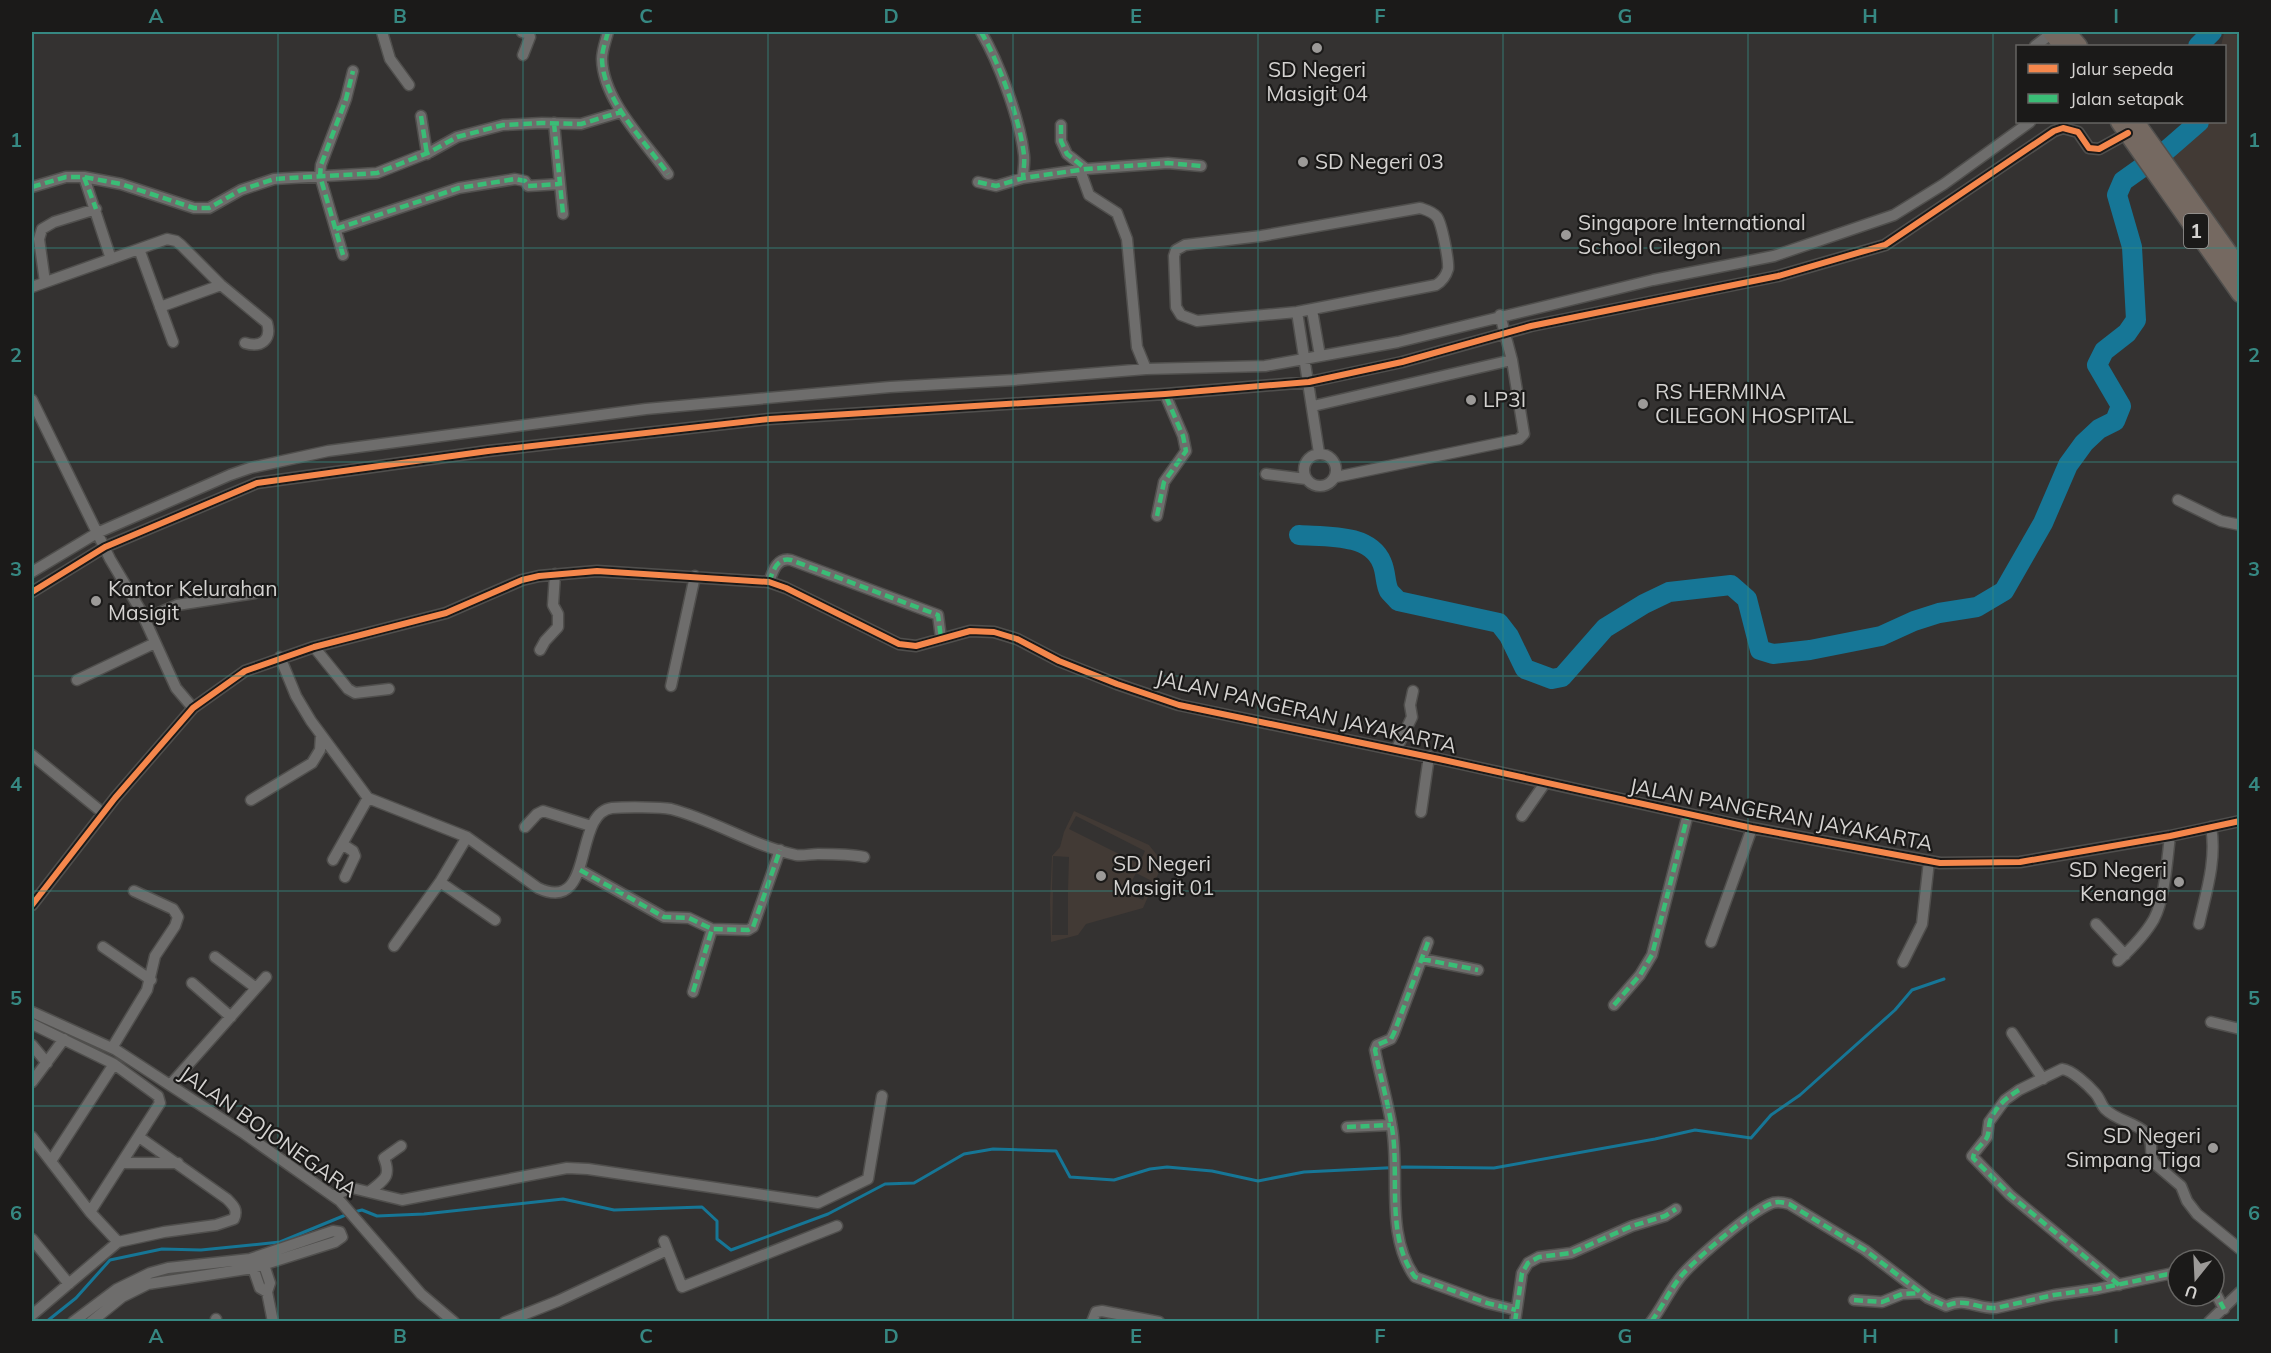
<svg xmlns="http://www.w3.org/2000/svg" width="2271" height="1353" font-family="Mulish,sans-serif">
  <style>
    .built { fill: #423a35; fill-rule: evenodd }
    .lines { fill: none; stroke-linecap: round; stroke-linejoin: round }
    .stream { stroke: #167696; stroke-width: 3 }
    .river { stroke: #167696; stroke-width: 20 }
    .minor-casing { stroke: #504f4d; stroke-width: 13 }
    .highway-casing { stroke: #504f4d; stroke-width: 19 }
    .minor { stroke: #6e6d6c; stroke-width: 10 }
    .highway { stroke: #756961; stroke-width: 16 }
    .quiet { stroke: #3abd76; stroke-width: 4.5; stroke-dasharray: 9 4.5; stroke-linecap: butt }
    .cycleway-casing { stroke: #1b1a19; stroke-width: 10 }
    .cycleway { stroke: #f5874c; stroke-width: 6 }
    .grid { fill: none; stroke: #368882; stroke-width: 1.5; stroke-opacity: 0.55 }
    .poi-dot { fill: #9c9a98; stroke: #1b1a19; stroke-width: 2 }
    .labels { text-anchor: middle; stroke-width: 4.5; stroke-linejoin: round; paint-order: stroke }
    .shield { fill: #1b1a19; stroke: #9c9b99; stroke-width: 1.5 }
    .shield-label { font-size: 20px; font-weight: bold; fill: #d4d2d0 }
    .poi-label { font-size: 21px; fill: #d4d2d0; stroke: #1b1a19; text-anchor: start }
    .street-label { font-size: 21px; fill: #d4d2d0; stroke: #1b1a19 }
    .neatline { fill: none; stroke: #368882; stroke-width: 2 }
    .grid-label { font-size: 20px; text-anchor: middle; font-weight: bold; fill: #368882 }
  </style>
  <rect width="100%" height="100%" fill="#343231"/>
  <path class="built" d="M2224 33 2239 35V254L2161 146 2202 128 2203 122H2224V46H2221Z
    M1074 811 1149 845 1163 863 1143 908 1086 924 1078 935 1051 942 1050 900 1052 856 1060 847 1064 832ZM1076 816 1145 851 1139 864 1069 829ZM1053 856 1069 857 1068 890H1052ZM1136 873 1152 881 1143 900 1126 892ZM1053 892H1068V935H1052Z"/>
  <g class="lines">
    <path class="stream" d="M354 1212 362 1210 377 1216 424 1214 563 1199 614 1210 702 1207 717 1221V1239L731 1250 828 1214 885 1184 914 1183 964 1154 993 1149 1056 1151 1070 1177 1114 1180 1150 1169 1167 1167 1212 1171 1258 1181 1304 1172 1405 1167 1494 1168 1655 1139 1695 1130 1751 1138 1771 1115 1800 1095 1895 1010 1912 990 1944 979
      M46 1322 76 1298 110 1260 162 1249 201 1250 280 1242 348 1214"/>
    <path class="river" d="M2198 46 2212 32
      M1299 535C1326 537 1370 533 1382 563 1386 572 1385 583 1389 591 1391 594 1396 598 1398 601L1499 623 1509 636 1525 669 1552 679 1562 677 1605 628 1644 604 1669 592 1731 585 1747 599 1760 650 1773 654 1810 650 1881 636 1914 621 1939 613 1977 607 2004 591 2043 523 2068 465 2084 443 2099 429 2115 421 2121 406 2097 365 2104 351 2127 333 2136 320 2132 247 2117 195 2123 181 2168 149 2199 122"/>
    <g class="minor-casing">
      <path id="minor" d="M382 32 390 59 409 85
        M522 32 529 34 530 37 523 55
        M608 32C606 40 602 50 602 59 603 101 645 141 668 174
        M981 32C999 62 1020 120 1024 155 1025 163 1023 171 1023 178
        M2035 46 2052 33
        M421 116 427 154
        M554 123 563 214
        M1061 125V141L1067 154 1086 169
        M1080 170 1089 195 1117 213 1127 239 1137 347 1146 369
        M84 177 111 259
        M978 182 996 186 1023 178 1086 169 1168 163 1201 166
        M32 187 66 177H84L121 184 194 208H209L241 190 274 179 377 173 430 152 457 137 503 125 542 123 581 124 621 112
        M1420 208C1426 210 1432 211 1437 217 1442 224 1449 261 1448 269 1446 276 1441 282 1436 285L1297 312 1197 321 1181 315 1176 307 1174 256 1176 250 1185 245 1261 236Z
        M336 229 459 188 515 179 525 181 528 186 560 184
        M139 249 173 342
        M343 255 320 176 321 165 346 99 353 71
        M45 282 39 239 42 229 54 222 96 209
        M32 287 167 239 176 241 181 245 221 285 267 323C272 340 261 348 245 343
        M160 307 221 285
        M1312 310 1320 356
        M1297 312 1319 453
        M32 400 110 559 141 611 176 688 193 708
        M1313 406 1512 360
        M1304 470a16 16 0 1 1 32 0a16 16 0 1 1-32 0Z
        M1266 474 1306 479
        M1336 477 1519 439 1524 434 1512 360 1500 315
        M2178 500 2221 521 2240 525
        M1157 516 1164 482 1186 451 1183 436 1165 394
        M32 572 97 533 230 475 250 468 328 451 646 409 890 387 1014 380 1146 369 1265 366 1398 342 1653 280 1774 256 1894 215 1944 184 2030 122
        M769 582C773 571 777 557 791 560L938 615 941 638
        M32 592 105 547 257 483 488 451 769 419 1165 394 1309 382 1402 362 1531 326 1778 276 1885 245 2054 131 2063 128 2078 132 2089 148 2099 149 2128 133
        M145 619 177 605 255 593
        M314 647 348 689 355 693 389 689
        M540 650 545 641 558 627V614L553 605 555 574
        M280 657 296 696 311 721 368 798 467 837 538 888C596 915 572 813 612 808 625 807 660 807 671 809 714 820 753 846 796 855 803 856 811 854 818 854 834 854 849 854 864 857
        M77 680 155 643
        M671 686 695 576
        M1396 750 1412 717 1410 705 1413 691
        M32 755 103 813
        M251 800 312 763 320 750 321 735
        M1421 812 1429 756
        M1522 816 1545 783
        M525 827 537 814 543 811 591 826
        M342 844 353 851 355 856 345 877
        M333 860 368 798
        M580 870 664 917 689 918 712 929 748 930 753 927 780 850
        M440 882 495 920
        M32 905 115 798 193 708 245 671 314 647 446 613 522 580 539 576 597 571 769 582 786 588 899 644 916 646 970 631 994 632 1017 639 1059 661 1117 684 1179 705 1439 759 1752 828 1940 863 2020 862 2170 836 2240 821
        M2096 924 2125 955
        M2199 924C2206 893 2217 859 2211 827
        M1428 942 1394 1033 1391 1039 1377 1045 1375 1050C1380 1076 1388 1102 1392 1128 1400 1175 1385 1236 1415 1277L1487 1303 1516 1310
        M1711 942 1752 828
        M394 946 440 882 467 837
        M103 947 151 980
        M215 957 256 988
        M1422 959 1478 970
        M2118 961C2132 948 2145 935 2154 919 2165 898 2167 860 2170 836
        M1903 962 1922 924 1929 861
        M192 983 231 1017
        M693 992 712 929
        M1614 1005 1640 975 1652 955 1688 814
        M32 1012 116 1050 242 1132 340 1201 421 1294 454 1322
        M2211 1022 2240 1029
        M32 1024 114 1064 51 1161
        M2012 1033 2043 1079
        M32 1045 47 1063
        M112 1048 147 990 155 956 175 926 178 917 173 909 134 891
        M32 1082 64 1039
        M170 1085 266 977
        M1347 1127 1391 1125
        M32 1137 90 1212 118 1242
        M122 1163H178
        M369 1192C383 1180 392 1178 384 1158L401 1146
        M333 1196 352 1188 402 1200 567 1168 588 1169 818 1203 868 1179 882 1096
        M90 1212 160 1103 158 1096 114 1064
        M32 1239 69 1284
        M664 1241 682 1287 837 1226
        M262 1259 270 1283 267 1292 273 1322
        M251 1262 260 1288 267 1292
        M2119 1285 2010 1195 1972 1156 1987 1137 1989 1122 2005 1100 2019 1090 2062 1069C2072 1070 2088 1085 2095 1093 2100 1098 2101 1105 2105 1109 2117 1121 2135 1122 2146 1133 2155 1142 2148 1154 2154 1163L2181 1186 2187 1201 2197 1214 2240 1249
        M2214 1290 2224 1309
        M1854 1300 1882 1302 1902 1294 1920 1293
        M32 1315 118 1242 164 1232 216 1225 234 1219C238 1210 234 1206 227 1199L139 1137
        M216 1319V1322
        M73 1322 117 1289 150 1273 168 1268 250 1259 333 1231 340 1232 342 1237 335 1242 253 1268 148 1284 122 1297 91 1322
        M505 1322 558 1301 667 1250
        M1092 1322 1096 1312 1102 1311 1159 1322
        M1515 1322 1522 1273 1528 1263 1539 1257 1571 1253 1632 1226 1665 1216 1676 1209
        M1651 1322C1663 1306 1670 1289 1682 1275 1699 1256 1748 1214 1770 1204 1776 1201 1782 1202 1789 1204L1865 1250 1928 1298 1946 1306C1966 1297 1976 1309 1996 1308L2054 1295 2097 1289 2178 1272
        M2209 1322 2240 1292"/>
    </g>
    <g class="highway-casing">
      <path id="highway" d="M2051 32 2062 46
        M2067 32 2079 46
        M2119 122 2240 294
        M2136 122 2240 268"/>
    </g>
    <use href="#minor" class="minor"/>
    <use href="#highway" class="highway"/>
    <path class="quiet" d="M608 32C606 40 602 50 602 59 603 101 645 141 668 174
      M981 32C999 62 1020 120 1024 155 1025 163 1023 171 1023 178
      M421 116 427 154
      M554 123 563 214
      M1061 125V141L1067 154 1086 169
      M84 177 96 209
      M978 182 996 186 1023 178 1086 169 1168 163 1201 166
      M32 187 66 177H84L121 184 194 208H209L241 190 274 179 377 173 430 152 457 137 503 125 542 123 581 124 621 112
      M336 229 459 188 515 179 525 181 528 186 560 184
      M343 255 320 176 321 165 346 99 353 71
      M1157 516 1164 482 1186 451 1183 436 1165 394
      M769 582C773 571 777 557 791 560L938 615 941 638
      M580 870 664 917 689 918 712 929 748 930 753 927 780 850
      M1428 942 1394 1033 1391 1039 1377 1045 1375 1050C1380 1076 1388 1102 1392 1128 1400 1175 1385 1236 1415 1277L1487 1303 1516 1310
      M1422 959 1478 970
      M693 992 712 929
      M1614 1005 1640 975 1652 955 1688 814
      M2019 1090C2007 1097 1995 1107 1990 1121 1988 1127 1990 1133 1986 1139 1981 1146 1974 1150 1973 1158L2010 1195 2119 1285
      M1347 1127 1391 1125
      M2214 1290 2224 1309
      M1854 1300 1882 1302 1902 1294 1920 1293
      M1515 1322 1522 1273 1528 1263 1539 1257 1571 1253 1632 1226 1665 1216 1676 1209
      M1651 1322C1663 1306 1670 1289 1682 1275 1699 1256 1748 1214 1770 1204 1776 1201 1782 1202 1789 1204L1865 1250 1928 1298 1946 1306C1966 1297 1976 1309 1996 1308L2054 1295 2097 1289 2178 1272"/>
    <g class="cycleway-casing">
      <path id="cycleway" d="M32 592 105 547 257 483 488 451 769 419 1165 394 1309 382 1402 362 1531 326 1778 276 1885 245 2054 131 2063 128 2078 132 2089 148 2099 149 2128 133
        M32 905 115 798 193 708 245 671 314 647 446 613 522 580 539 576 597 571 769 582 786 588 899 644 916 646 970 631 994 632 1017 639 1059 661 1117 684 1179 705 1439 759 1752 828 1940 863 2020 862 2170 836 2240 821"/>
    </g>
    <use href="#cycleway" class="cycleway"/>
  </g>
  <path class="grid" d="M278 32V1322M523 32V1322M768 32V1322M1013 32V1322M1258 32V1322M1503 32V1322M1748 32V1322M1993 32V1322M32 248H2240M32 462H2240M32 676H2240M32 891H2240M32 1106H2240"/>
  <g class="poi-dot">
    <circle cx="1317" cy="48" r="6"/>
    <circle cx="1303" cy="162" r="6"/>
    <circle cx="1566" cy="235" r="6"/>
    <circle cx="1471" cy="400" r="6"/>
    <circle cx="1643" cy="404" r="6"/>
    <circle cx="96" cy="601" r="6"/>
    <circle cx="1101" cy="876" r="6"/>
    <circle cx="2179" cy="882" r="6"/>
    <circle cx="2213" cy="1148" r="6"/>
  </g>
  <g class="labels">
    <rect class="shield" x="2184" y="214" width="24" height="34" rx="4.5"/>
    <g class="shield-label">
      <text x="2196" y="238">1</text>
    </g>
    <g class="poi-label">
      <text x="1317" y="77" text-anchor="middle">SD Negeri<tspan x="1317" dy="24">Masigit 04</tspan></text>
      <text x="1315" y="169">SD Negeri 03</text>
      <text x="1578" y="230">Singapore International<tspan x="1578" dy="24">School Cilegon</tspan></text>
      <text x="1655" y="399">RS HERMINA<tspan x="1655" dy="24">CILEGON HOSPITAL</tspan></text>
      <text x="1483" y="407">LP3I</text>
      <text x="108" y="596">Kantor Kelurahan<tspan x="108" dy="24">Masigit</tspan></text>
      <text x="1113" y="871">SD Negeri<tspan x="1113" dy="24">Masigit 01</tspan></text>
      <text x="2167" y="877" text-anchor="end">SD Negeri<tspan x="2167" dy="24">Kenanga</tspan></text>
      <text x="2201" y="1143" text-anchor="end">SD Negeri<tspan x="2201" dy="24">Simpang Tiga</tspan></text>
    </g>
    <g class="street-label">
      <text transform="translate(1306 712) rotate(13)" y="7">JALAN PANGERAN JAYAKARTA</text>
      <text transform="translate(1781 815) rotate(11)" y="7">JALAN PANGERAN JAYAKARTA</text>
      <text transform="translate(268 1132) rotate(35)" y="7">JALAN BOJONEGARA</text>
    </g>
  </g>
  <rect width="2271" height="1353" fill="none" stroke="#1b1a19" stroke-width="66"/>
  <rect x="2016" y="45" width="210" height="78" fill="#1b1a19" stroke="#656462" stroke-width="1.5"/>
  <rect x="2028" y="64" width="30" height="9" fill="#f5874c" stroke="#656462" stroke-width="1.5"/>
  <text x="2070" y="75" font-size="18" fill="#d4d2d0">Jalur sepeda</text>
  <rect x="2028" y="94" width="30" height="9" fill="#3abd76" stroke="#656462" stroke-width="1.5"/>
  <text x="2070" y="105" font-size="18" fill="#d4d2d0">Jalan setapak</text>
  <g transform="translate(2196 1278) rotate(198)"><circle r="28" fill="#1b1a19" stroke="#656462" stroke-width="1.5"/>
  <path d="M0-4.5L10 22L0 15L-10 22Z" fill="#9c9a98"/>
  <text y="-9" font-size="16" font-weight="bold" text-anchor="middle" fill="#d4d2d0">U</text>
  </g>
  <rect x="33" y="33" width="2205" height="1287" class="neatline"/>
  <g class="grid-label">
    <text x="156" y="23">A</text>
    <text x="400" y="23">B</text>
    <text x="646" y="23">C</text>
    <text x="891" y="23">D</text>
    <text x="1136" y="23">E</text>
    <text x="1380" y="23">F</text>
    <text x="1625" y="23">G</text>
    <text x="1870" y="23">H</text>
    <text x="2116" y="23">I</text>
    <text x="16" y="147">1</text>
    <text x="2254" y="147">1</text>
    <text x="16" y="362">2</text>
    <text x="2254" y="362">2</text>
    <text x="16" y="576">3</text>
    <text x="2254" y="576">3</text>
    <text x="16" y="791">4</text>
    <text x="2254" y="791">4</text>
    <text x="16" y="1005">5</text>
    <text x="2254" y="1005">5</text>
    <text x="16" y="1220">6</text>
    <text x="2254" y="1220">6</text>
    <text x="156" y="1343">A</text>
    <text x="400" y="1343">B</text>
    <text x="646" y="1343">C</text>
    <text x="891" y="1343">D</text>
    <text x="1136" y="1343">E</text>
    <text x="1380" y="1343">F</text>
    <text x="1625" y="1343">G</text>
    <text x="1870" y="1343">H</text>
    <text x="2116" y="1343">I</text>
  </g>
</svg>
